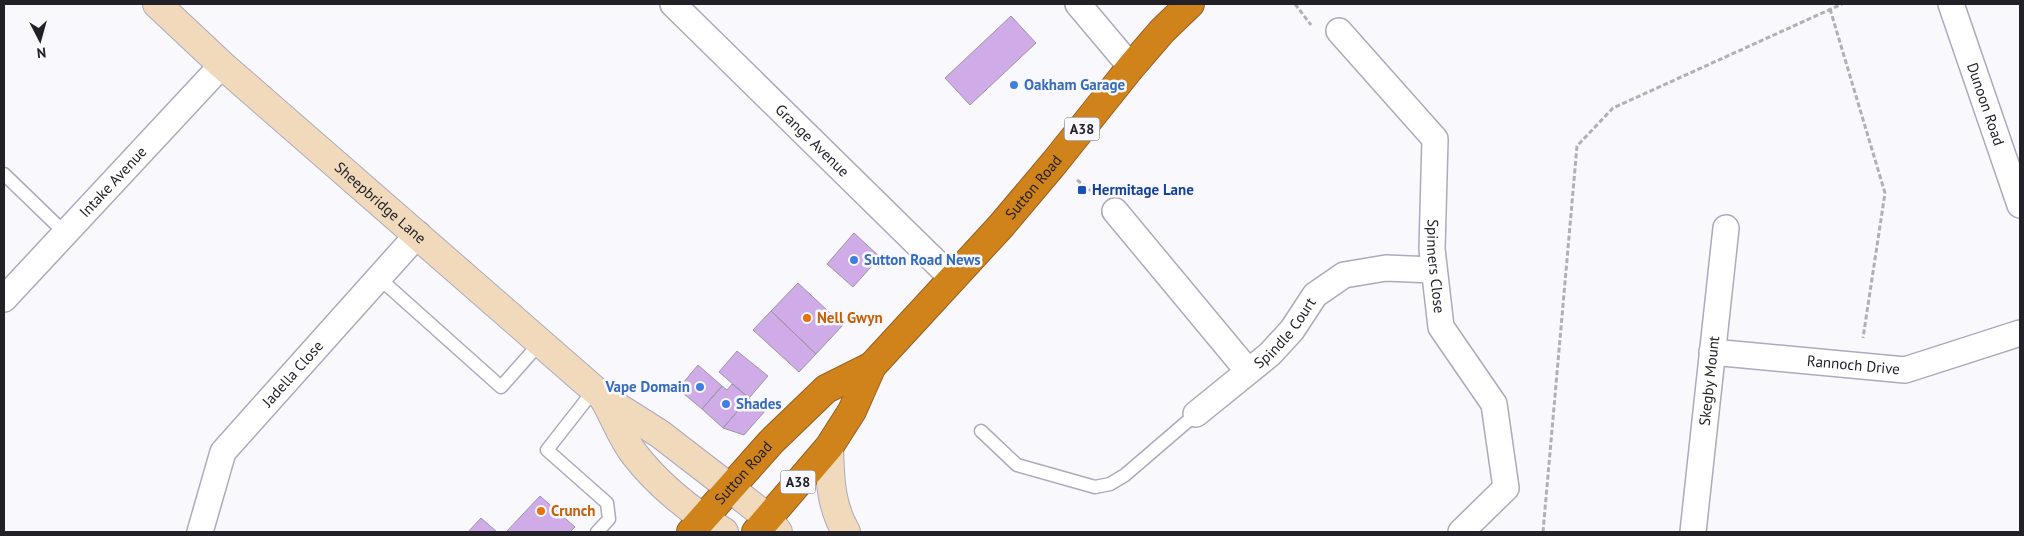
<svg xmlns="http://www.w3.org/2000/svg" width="2024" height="536" font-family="'PT Sans',sans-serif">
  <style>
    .building { fill: #cface7; stroke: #9f95a7 }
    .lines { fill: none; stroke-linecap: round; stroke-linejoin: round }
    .lane-casing { stroke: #ada9be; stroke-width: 15 }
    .street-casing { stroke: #ada9be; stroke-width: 28 }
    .secondary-casing { stroke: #ada9be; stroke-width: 30 }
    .highway-casing { stroke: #936120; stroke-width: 30 }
    .path { stroke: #b1b0b5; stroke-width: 3; stroke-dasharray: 5 2.5; stroke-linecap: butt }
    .lane { stroke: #fff; stroke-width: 12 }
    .street { stroke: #fff; stroke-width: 25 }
    .secondary { stroke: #f1dabb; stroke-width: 28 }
    .highway { stroke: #d0831b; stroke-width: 28 }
    .shop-dot { fill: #3f7fe0; stroke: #f9f8fc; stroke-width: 2 }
    .transit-dot { fill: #1a4fb4; stroke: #f9f8fc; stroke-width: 2 }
    .food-dot { fill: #e8710a; stroke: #f9f8fc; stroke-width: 2 }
    .labels { text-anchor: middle; stroke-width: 5; stroke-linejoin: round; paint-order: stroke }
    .shield { fill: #f9f8fc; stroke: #626268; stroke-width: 1 }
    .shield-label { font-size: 14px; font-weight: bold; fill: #222128 }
    .shop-label { font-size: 15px; font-weight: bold; fill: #366cbe; stroke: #f9f8fc; text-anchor: start }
    .street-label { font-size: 15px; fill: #222128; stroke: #f9f8fc }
    .transit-label { font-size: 15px; font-weight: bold; fill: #164399; stroke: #f9f8fc; text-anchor: start }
    .food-label { font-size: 15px; font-weight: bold; fill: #c56008; stroke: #f9f8fc; text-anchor: start }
  </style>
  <rect width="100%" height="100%" fill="#f9f8fc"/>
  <path class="building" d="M1011 16 1036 43 970 105 945 78Z
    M854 233 880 257 853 287 827 264Z
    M798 283 843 325 816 354 771 311Z
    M771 311 816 354 799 372 753 330Z
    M737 351 768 376 749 398 719 372Z
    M698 365 722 386 702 409 678 389Z
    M732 384 749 398 723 428 702 409 722 386 727 390Z
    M749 398 765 411 744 435 723 428Z
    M540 496 575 527 570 532H506Z
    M481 518 497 532H468Z"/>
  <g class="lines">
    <g class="lane-casing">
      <path id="lane" d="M4 174 65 233
        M379 278 501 387 540 343
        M594 390 547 450 607 503 609 519 597 532
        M981 431 1017 465 1095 487 1110 484 1125 475 1196 414"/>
    </g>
    <g class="street-casing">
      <g id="street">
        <path id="s1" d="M673 4 952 278"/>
        <path d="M1078 4 1131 67"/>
        <path id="s2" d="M1951 4 2020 205"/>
        <path id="s3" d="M1339 31 1435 139 1432 249 1441 327 1494 404 1506 488 1461 532"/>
        <path d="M1115 211 1248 371"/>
        <path id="s4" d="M4 299 222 65"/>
        <path id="s5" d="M1712 352 1905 370 2020 333"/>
        <path id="s6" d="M1196 414 1270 354 1292 330 1315 295 1344 275 1386 268 1433 270"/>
        <path id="s7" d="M200 532 223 452 418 234"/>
        <path id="s8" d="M1693 532 1726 228"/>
      </g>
    </g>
    <g class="secondary-casing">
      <g id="secondary">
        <path id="s9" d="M157 4 222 65 605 399 660 434 730 488 768 518 778 532"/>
        <path d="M605 401C615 418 622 439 635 455 659 486 691 511 724 532"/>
        <path d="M829 447C830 478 830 504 846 532"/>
      </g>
    </g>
    <g class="highway-casing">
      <g id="highway">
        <path id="s10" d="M691 532 771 442 826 389 872 366"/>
        <path id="s11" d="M756 532 829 447 852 411 872 366 1001 226 1055 162 1131 67 1162 31 1190 4"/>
      </g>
    </g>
    <path class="path" d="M1295 4 1311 25
      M1830 9 1885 193 1863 338
      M1077 180 1094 193
      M1543 532 1577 146 1613 108 1842 4"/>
    <use href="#lane" class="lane"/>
    <use href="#street" class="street"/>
    <use href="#secondary" class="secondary"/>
    <use href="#highway" class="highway"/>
  </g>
  <g class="shop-dot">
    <circle cx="1014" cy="85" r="5"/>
    <circle cx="854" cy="260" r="5"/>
    <circle cx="700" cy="387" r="5"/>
    <circle cx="726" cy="404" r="5"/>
  </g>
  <rect class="transit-dot" x="1077" y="185" width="10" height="10" rx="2.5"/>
  <g class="food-dot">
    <circle cx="807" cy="318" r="5"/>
    <circle cx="541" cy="511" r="5"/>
  </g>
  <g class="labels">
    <g class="shield">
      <rect x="1064.5" y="117.5" width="35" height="23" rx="4"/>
      <rect x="780.5" y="470.5" width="35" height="23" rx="4"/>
    </g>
    <g class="shield-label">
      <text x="1082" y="134">A38</text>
      <text x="798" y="487">A38</text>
    </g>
    <g class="shop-label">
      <text x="1024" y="90">Oakham Garage</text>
      <text x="864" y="265">Sutton Road News</text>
      <text x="690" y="392" text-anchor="end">Vape Domain</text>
      <text x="736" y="409">Shades</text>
    </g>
    <g class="street-label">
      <text dy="5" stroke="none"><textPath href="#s2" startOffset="106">Dunoon Road</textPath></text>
      <text dy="5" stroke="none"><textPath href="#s1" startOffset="195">Grange Avenue</textPath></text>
      <text dy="5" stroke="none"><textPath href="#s4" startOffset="160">Intake Avenue</textPath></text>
      <text dy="5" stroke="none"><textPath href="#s11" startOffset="445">Sutton Road</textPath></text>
      <text dy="5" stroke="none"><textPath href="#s9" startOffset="299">Sheepbridge Lane</textPath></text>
      <text dy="5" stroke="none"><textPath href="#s3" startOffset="272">Spinners Close</textPath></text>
      <text dy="5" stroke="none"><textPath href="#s6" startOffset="121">Spindle Court</textPath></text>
      <text dy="5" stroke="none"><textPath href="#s5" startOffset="142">Rannoch Drive</textPath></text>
      <text dy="5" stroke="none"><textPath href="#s7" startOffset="188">Jadella Close</textPath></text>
      <text dy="5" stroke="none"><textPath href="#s8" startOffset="152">Skegby Mount</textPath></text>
      <text dy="5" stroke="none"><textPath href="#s10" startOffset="79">Sutton Road</textPath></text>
    </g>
    <g class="transit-label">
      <text x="1092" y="195">Hermitage Lane</text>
    </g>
    <g class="food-label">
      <text x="817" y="323">Nell Gwyn</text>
      <text x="551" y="516">Crunch</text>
    </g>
  </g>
  <rect width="2024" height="536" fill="none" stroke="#222128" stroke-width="10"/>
  <g transform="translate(40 40) rotate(174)" stroke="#f9f8fc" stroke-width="4" paint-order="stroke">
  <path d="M0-4L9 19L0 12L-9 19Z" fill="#222128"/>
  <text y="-8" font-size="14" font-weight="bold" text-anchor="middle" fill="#222128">N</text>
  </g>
</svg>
